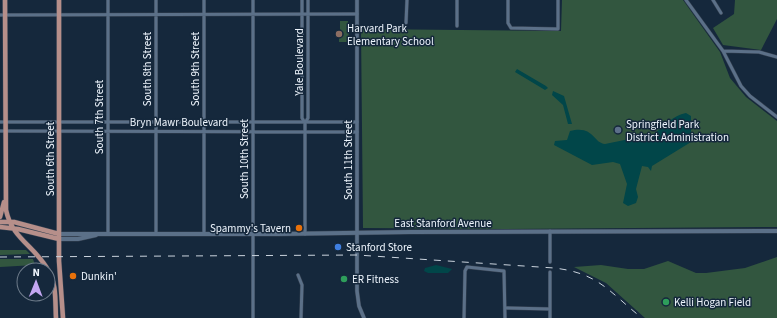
<svg xmlns="http://www.w3.org/2000/svg" width="777" height="318" font-family="'Source Sans 3',sans-serif">
  <style>
    .green { fill: #32563f }
    .water { fill: #014649 }
    .lines { fill: none; stroke-linecap: round; stroke-linejoin: round }
    .minor-casing { stroke: #364252; stroke-width: 4 }
    .tertiary-casing { stroke: #364252; stroke-width: 4.5 }
    .secondary-casing { stroke: #364252; stroke-width: 5 }
    .primary-casing { stroke: #364252; stroke-width: 5.5 }
    .minor { stroke: #5b7088; stroke-width: 3 }
    .tertiary { stroke: #5b7088; stroke-width: 3.5 }
    .secondary { stroke: #5b7088; stroke-width: 4 }
    .primary { stroke: #b68f8a; stroke-width: 4.5 }
    .rail { stroke: #cbd4de; stroke-width: 1; stroke-dasharray: 7 7; stroke-linecap: butt }
    .education-dot { fill: #8d6e63; stroke: #15283c; stroke-width: 1.5 }
    .service-dot { fill: #5c6f8a; stroke: #15283c; stroke-width: 1.5 }
    .food-dot { fill: #e8710a; stroke: #15283c; stroke-width: 1.5 }
    .shop-dot { fill: #3f7fe0; stroke: #15283c; stroke-width: 1.5 }
    .leisure-dot { fill: #2e9e5b; stroke: #15283c; stroke-width: 1.5 }
    .labels { text-anchor: middle; stroke-width: 3; stroke-linejoin: round; paint-order: stroke }
    .poi-label { font-size: 11px; fill: #eef5fd; stroke: #15283c; text-anchor: start }
    .street-label { font-size: 11px; fill: #eef5fd; stroke: #15283c }
  </style>
  <rect width="100%" height="100%" fill="#15283c"/>
  <path class="green" d="M562 0H683L720 52 730 78 746 97 777 121V227L502 229 363 228 361 29 561 31Z
    M735 0H777V19L761 50 723 45 713 28 734 14Z
    M340 21H348L349 42H339V36H343L340 35Z
    M0 250H26L30 254 0 255Z
    M777 257V318H645L606 283 574 267 601 265 628 269H644L668 261 696 273H706L745 268Z
    M0 259H33L35 265 0 267Z"/>
  <path class="water" d="M517 69 546 86 548 88 545 90 515 72Z
    M553 91 564 96 572 124H568L563 105 552 95Z
    M686 113 691 116V142L652 166 651 171 648 167 642 166 636 189 638 197 636 203 628 206 623 203 627 184 620 164 613 162 592 165 554 145 555 141 567 140 570 131C594 125 593 143 605 144L654 134C663 127 673 115 686 113Z
    M436 265 452 269 448 273H428L424 271 425 268Z"/>
  <g class="lines">
    <g class="minor-casing">
      <path id="minor" d="M108 0V234
        M204 0V234
        M302 0V118L305 123V234
        M457 0V26
        M508 0V23L511 28 558 29V0
        M686 0 723 51 741 86 750 96 777 117
        M713 0 721 13
        M0 15 357 14
        M406 23 407 0
        M723 51 759 52 777 57
        M0 122H357
        M305 123 308 118V0
        M0 131 357 132
        M156 234V0
        M550 262V231
        M550 272V318
        M298 275 302 285 301 318
        M505 308 550 309
        M253 318V0
        M464 318 465 271 467 267 504 271 505 318"/>
    </g>
    <g class="tertiary-casing">
      <path id="tertiary" d="M357 0V291L359 306 364 318"/>
    </g>
    <g class="secondary-casing">
      <path id="secondary" d="M59 234H279L410 232 777 231
        M59 239H78L96 235"/>
    </g>
    <g class="primary-casing">
      <path id="primary" d="M5 0 6 210C12 239 35 246 48 270 57 284 55 302 56 318
        M59 0V261L63 318
        M0 217 4 202
        M0 222H14L59 234
        M0 227 18 229 59 239"/>
    </g>
    <use href="#minor" class="minor"/>
    <use href="#tertiary" class="tertiary"/>
    <use href="#secondary" class="secondary"/>
    <use href="#primary" class="primary"/>
    <path class="rail" d="M0 257 357 255 554 268C599 273 609 292 642 318"/>
  </g>
  <circle class="education-dot" cx="339" cy="34" r="4"/>
  <circle class="service-dot" cx="618" cy="130" r="4"/>
  <g class="food-dot">
    <circle cx="299" cy="228" r="4"/>
    <circle cx="73" cy="276" r="4"/>
  </g>
  <circle class="shop-dot" cx="338" cy="247" r="4"/>
  <g class="leisure-dot">
    <circle cx="344" cy="279" r="4"/>
    <circle cx="666" cy="302" r="4"/>
  </g>
  <g class="labels">
    <g class="poi-label">
      <text x="347" y="32">Harvard Park<tspan x="347" dy="13">Elementary School</tspan></text>
      <text x="626" y="128">Springfield Park<tspan x="626" dy="13">District Administration</tspan></text>
      <text x="291" y="232" text-anchor="end">Spammy's Tavern</text>
      <text x="346" y="251">Stanford Store</text>
      <text x="81" y="280">Dunkin'</text>
      <text x="352" y="283">ER Fitness</text>
      <text x="674" y="306">Kelli Hogan Field</text>
    </g>
    <g class="street-label">
      <text transform="translate(299 62) rotate(-90)" y="4">Yale Boulevard</text>
      <text transform="translate(147 69) rotate(-90)" y="4">South 8th Street</text>
      <text transform="translate(195 69) rotate(-90)" y="4">South 9th Street</text>
      <text transform="translate(99 117) rotate(-90)" y="4">South 7th Street</text>
      <text x="179" y="126">Bryn Mawr Boulevard</text>
      <text transform="translate(50 159) rotate(-90)" y="4">South 6th Street</text>
      <text transform="translate(244 159) rotate(-90)" y="4">South 10th Street</text>
      <text transform="translate(348 160) rotate(-90)" y="4">South 11th Street</text>
      <text x="443" y="227">East Stanford Avenue</text>
    </g>
  </g>
  <g transform="translate(36 282) rotate(1)"><circle r="19" fill="#15283c" stroke="#6c7a89"/>
  <path d="M0-3L7 15L0 10L-7 15Z" fill="#c3a7f2"/>
  <text y="-6" font-size="11" font-weight="bold" text-anchor="middle" fill="#eef5fd">N</text>
  </g>
</svg>
